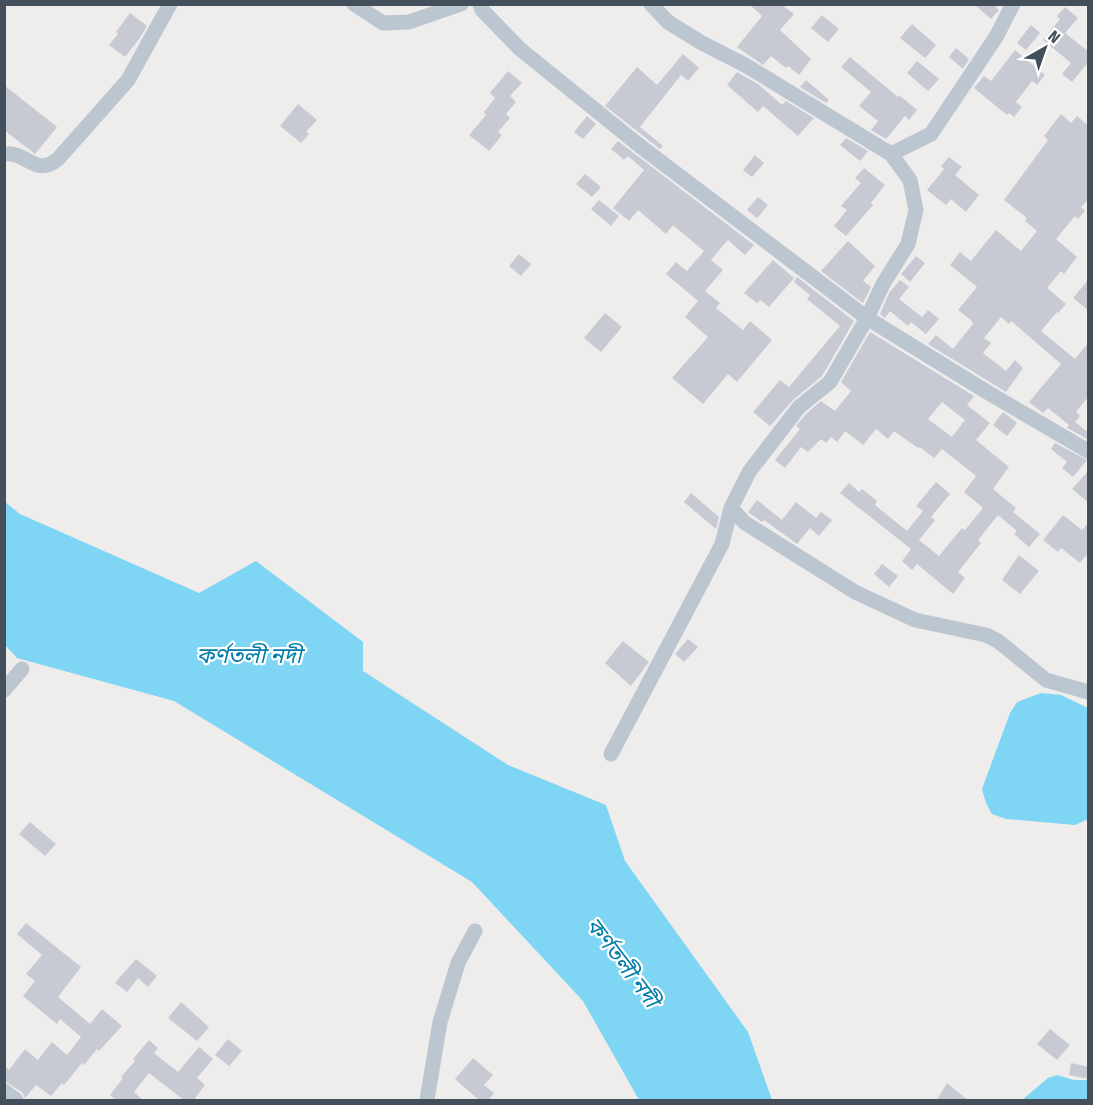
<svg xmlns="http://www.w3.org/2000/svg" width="1093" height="1105" font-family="'Fira Sans Condensed','Noto Sans Bengali',sans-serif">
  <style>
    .water { fill: #7ed5f4 }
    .building { fill: #c7cad3; fill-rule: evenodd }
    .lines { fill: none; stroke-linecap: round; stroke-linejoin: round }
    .minor { stroke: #bbc6d0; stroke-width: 15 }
    .labels { text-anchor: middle; stroke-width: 4.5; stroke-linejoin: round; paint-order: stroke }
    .water-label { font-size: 22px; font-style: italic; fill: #017da9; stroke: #fff }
  </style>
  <rect width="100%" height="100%" fill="#efecec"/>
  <path class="water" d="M4 501 20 514 199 593 256 561 363 642V671L508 765 606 805 625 861 748 1032 772 1100H639L583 1001 472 882 174 701 17 658 5 645Z
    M1041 693 1061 695 1088 708V819L1075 825 1006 819 992 814 986 803 982 789 1010 713 1017 702Z
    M1057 1075 1074 1080H1088V1100H1022L1048 1078Z"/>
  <path class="building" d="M749 4 782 5 794 14 780 30 811 59 799 75 788 66 786 68 771 56 763 65 737 47 762 16Z
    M974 4H993L999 10 991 19Z
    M1065 7 1078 18 1065 33 1089 52V61L1072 82 1062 74 1071 63 1043 40 1060 19 1057 16Z
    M130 13 147 26 139 39 125 57 109 45 118 34 116 32Z
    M822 15 839 29 828 42 811 28Z
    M912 24 936 45 925 58 900 38Z
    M1031 25 1040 33 1026 50 1017 43Z
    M956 48 969 59 963 69 949 57Z
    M1015 50 1045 75 1037 85 1032 81 1016 102 1022 107 1014 117 1009 113 1007 115 974 88 984 76 991 81Z
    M683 54 699 68 688 81 681 75 640 127 663 146 660 149 605 106 637 67 657 85Z
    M850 57 898 97 899 95 917 110 909 120 905 116 886 139 871 130 878 121 859 106 871 92 841 67Z
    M917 61 939 79 928 91 907 73Z
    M508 71 522 83 510 96 516 102 506 114 510 118 498 132 502 135 489 151 469 135 486 115 484 112 495 98 490 93Z
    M737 72 758 84 782 105 786 101 814 118 798 136 763 106 758 112 727 85Z
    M806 80 829 100 826 103 800 87Z
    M4 85 57 127 35 154 4 130Z
    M298 104 317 120 306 132 309 134 301 143 280 126Z
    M1061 114 1071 123 1077 116 1089 126V198L1081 207 1085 211 1078 219 1075 216 1056 239 1077 257 1064 274 1061 271 1047 288 1066 304 1058 313 1057 312 1041 331 1075 359 1089 342 1088 397 1076 412 1080 416 1075 422 1089 433V440L1067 428 1069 425 1048 408 1043 413 1029 402 1061 364 1011 321 1009 324 1001 317 984 338 991 343 983 353 1006 371 1015 360 1023 368 1006 392 928 344 936 335 953 349 973 324 972 321 958 310 977 287 950 265 960 252 971 261 996 230 1021 251 1037 231 1025 221 1027 218 1004 200 1048 140 1044 136Z
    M587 116 596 124 583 139 574 132Z
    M846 138 868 151 860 161 840 145Z
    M618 141 754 245 745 255 728 240 727 241 711 260 723 270 705 291 720 303 716 308 743 330 750 321 772 340 737 382 728 374 703 404 672 378 708 337 685 317 698 301 666 274 676 262 687 271 704 251 673 225 666 234 638 210 629 221 613 208 644 170 628 156 624 160 611 149Z
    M755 155 764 163 752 177 743 170Z
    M949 157 962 167 955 175 979 195 966 212 951 199 946 205 927 190 944 169 941 166Z
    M864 168 885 185 871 203 873 205 846 236 834 226 847 210 841 206 861 183 855 178Z
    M585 174 601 187 592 197 576 184Z
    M758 197 768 205 757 218 747 210Z
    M599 200 619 216 611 226 591 209Z
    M848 241 875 266 863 281 871 287 863 303 821 271Z
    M519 254 531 264 521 276 509 266Z
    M916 256 925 263 910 282 901 274Z
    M773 260 794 278 769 307 760 300 757 303 744 293Z
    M797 277 854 321 822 376 793 400 770 426 753 412 780 380 789 387 840 326 807 299 810 295 794 282Z
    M1089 279V311L1073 298Z
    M900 280 909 287 899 299 922 317 928 310 939 319 926 334 911 322 908 326 890 311 885 318 880 314 889 293Z
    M605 313 622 327 601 352 584 338Z
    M870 332 974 396 967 405 990 423 976 440 1009 467 993 489 1016 508 1013 512 1040 534 1029 547 1014 534 1017 531 998 515 978 540 981 543 958 572 965 578 953 594 917 564 912 570 902 561 911 549 840 493 849 483 859 492 862 489 877 501 875 505 907 531 923 511 916 506 936 482 950 494 931 517 935 520 919 540 939 556 962 528 965 530 983 508 964 492 976 476 942 449 934 458 920 447 918 448 894 431 888 439 876 429 863 445 845 431 837 442 831 437 826 443 821 439 808 452 801 447 785 468 775 460 800 429 796 426 806 414 821 401 835 411 851 391 841 382ZM942 402 965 420 952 437 928 419Z
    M1003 412 1017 423 1007 436 993 425Z
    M1055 443 1087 460 1073 477 1062 468 1067 462 1051 449Z
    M1089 470V503L1072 489Z
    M691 493 719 517 716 529 684 502Z
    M757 500 782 520 796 502 816 518 821 512 832 520 819 536 810 528 797 544 764 520 762 522 748 512Z
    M1063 515 1082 530 1089 522V552L1080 563 1061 548 1058 552 1043 540Z
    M1019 555 1039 571 1020 594 1002 580Z
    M882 564 898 576 889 587 874 574Z
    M688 639 698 647 684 662 675 654Z
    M623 641 649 662 631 686 605 663Z
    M30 822 56 844 45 856 19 834Z
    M26 923 81 967 58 997 90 1024 102 1009 122 1026 99 1051 97 1049 84 1065 82 1063 64 1085 62 1083 51 1096 36 1085 25 1098 22 1092 4 1081V1066L9 1070 25 1049 38 1060 52 1042 67 1055 81 1037 60 1019 57 1024 23 996 35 981 26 974 42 955 17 934Z
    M136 959 157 976 148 987 138 978 127 992 115 983Z
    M181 1002 209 1027 197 1041 168 1018Z
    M1050 1029 1070 1045 1057 1060 1037 1044Z
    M228 1039 242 1051 229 1066 215 1055Z
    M149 1040 158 1048 154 1053 178 1072 199 1047 213 1059 197 1078 205 1085 193 1101H185L149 1073 134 1092 144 1101H117L110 1095 123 1078 121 1077 135 1061 133 1059Z
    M473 1058 493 1075 484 1085 494 1093 488 1101H480L455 1079Z
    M1071 1063 1089 1067V1079L1069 1075Z
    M947 1083 969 1101H936Z"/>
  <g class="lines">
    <path class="minor" d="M354 4 383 23 409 22 461 4
      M480 4 482 10 520 49 640 146 867 318 987 392 1088 451
      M4 154C28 151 35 178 58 159L128 80 170 4
      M891 154 931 134 996 37 1013 4
      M731 508 745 523 855 592 915 620 986 635 998 641 1046 680 1088 692
      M4 690 22 669
      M611 754 722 544 731 508 749 472 799 407 830 382 867 318 883 284 908 244 916 210 910 180 891 154 745 65 702 43 668 22 651 4
      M4 1091 16 1100
      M427 1100 440 1022 458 963 475 931"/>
  </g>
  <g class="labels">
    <g class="water-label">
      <text x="249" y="663">কর্ণতলী নদী</text>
      <text transform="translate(623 962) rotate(53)" y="8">কর্ণতলী নদী</text>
    </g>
  </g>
  <rect width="1093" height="1105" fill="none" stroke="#434f5b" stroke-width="12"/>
  <g transform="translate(1045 48) rotate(40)" stroke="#ffffff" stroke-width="4.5" paint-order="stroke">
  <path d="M0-4.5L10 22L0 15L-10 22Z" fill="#434f5b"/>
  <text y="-9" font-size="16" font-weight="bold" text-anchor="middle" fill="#434f5b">N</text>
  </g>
</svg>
